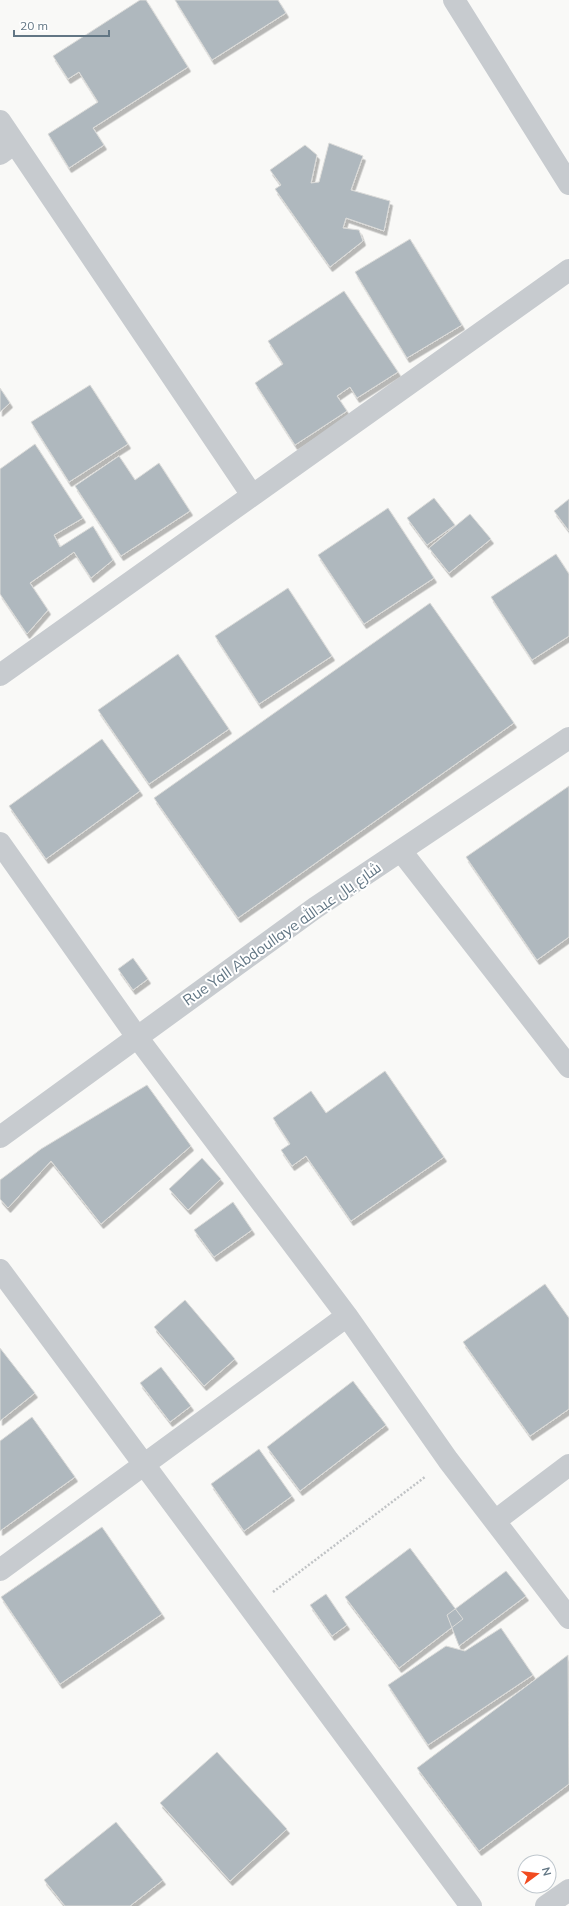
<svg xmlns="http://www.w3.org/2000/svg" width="569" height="1906" font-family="Mulish,Cairo,sans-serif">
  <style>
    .building { fill: #afb8be; stroke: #dbdbd9; filter: url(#shadow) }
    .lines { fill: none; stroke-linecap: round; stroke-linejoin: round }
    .path { stroke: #c0c3c5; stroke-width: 2.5; stroke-dasharray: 2 2; stroke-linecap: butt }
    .minor { stroke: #c7cbcf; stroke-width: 22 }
    .labels { text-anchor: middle; stroke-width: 4; stroke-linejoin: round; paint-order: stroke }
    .street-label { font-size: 15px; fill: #627684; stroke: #fff }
  </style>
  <defs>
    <filter id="shadow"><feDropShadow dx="2.5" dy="4.5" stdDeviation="0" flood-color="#0004"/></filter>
  </defs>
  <rect width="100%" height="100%" fill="#f9f9f7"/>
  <path class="building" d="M140 0H146L188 67 93 128 104 145 69 168 48 134 98 102 79 72 68 79 53 56Z
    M175 0H278L286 13 212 60Z
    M329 143 363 156 351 190 390 201 384 231 346 218 343 228 359 230 363 241 330 267 275 189 281 185 270 170 305 145 317 155 311 183 319 182Z
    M410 239 462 325 407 358 355 272Z
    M344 291 398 372 357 398 350 387 337 396 347 411 295 445 255 383 283 364 268 341Z
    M90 385 128 444 69 482 31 422Z
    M0 388 10 403 0 412Z
    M35 444 83 518 54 535 60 547 93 526 113 560 91 578 74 552 30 583 48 610 27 634 0 594V469Z
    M119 456 135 480 159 463 190 511 121 556 75 486Z
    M434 498 455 525 427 545 407 518Z
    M569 499V531L554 511Z
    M388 508 434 578 364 624 318 555Z
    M470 514 491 539 449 573 429 548Z
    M556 554 569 574V636L532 660 491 597Z
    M288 588 332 656 259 704 215 636Z
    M430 603 514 723 238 918 154 798Z
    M178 654 229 729 149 784 98 710Z
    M102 739 140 791 46 859 9 806Z
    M569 786V937L537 960 466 857Z
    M133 958 148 979 133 990 118 969Z
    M385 1071 444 1157 351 1221 306 1156 292 1166 281 1150 290 1144 273 1118 311 1091 326 1113Z
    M147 1085 191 1146 101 1224 51 1161 8 1208 0 1199V1180L41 1149Z
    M202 1158 221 1179 188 1210 169 1189Z
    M233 1202 252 1230 214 1257 194 1230Z
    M545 1284 569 1318V1409L530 1436 463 1342Z
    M185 1300 235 1359 204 1386 154 1327Z
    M0 1348 35 1393 0 1421Z
    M161 1367 191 1406 170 1422 140 1383Z
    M353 1381 386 1425 300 1491 267 1447Z
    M32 1417 75 1477 0 1531V1441Z
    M259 1449 292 1496 244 1531 211 1484Z
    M102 1527 162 1614 60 1684 1 1597Z
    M410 1548 463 1619 399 1668 345 1597Z
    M506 1571 526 1596 459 1646 447 1615Z
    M326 1594 347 1625 332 1636 310 1605Z
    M501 1628 533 1675 428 1745 388 1685 446 1646 465 1651Z
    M568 1655 569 1784 479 1851 417 1768Z
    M217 1752 287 1829 230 1881 160 1803Z
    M116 1822 163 1880 130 1906H65L44 1880Z"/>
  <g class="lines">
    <path class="path" d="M273 1592 425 1477"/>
    <path class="minor" d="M454 0 569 184
      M0 121 252 495
      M0 154 15 143
      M0 675 569 270
      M0 843 137 1037 347 1316 448 1460 569 1618
      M401 851 569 1067
      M0 1137 315 908 569 738
      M0 1270 471 1906
      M495 1521 569 1465
      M0 1570 347 1316
      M546 1906 569 1890"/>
  </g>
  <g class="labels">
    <g class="street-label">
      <text transform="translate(282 934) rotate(-35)" y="5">Rue Yall Abdoullaye شارع يال عبدالله</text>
    </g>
  </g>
  <g transform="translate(537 1874) rotate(75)"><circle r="19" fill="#ffffff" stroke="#c0c8ce"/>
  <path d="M0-3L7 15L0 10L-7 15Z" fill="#f14b20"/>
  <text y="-6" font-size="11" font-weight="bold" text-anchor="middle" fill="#627684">N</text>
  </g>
  <path d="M14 30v6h95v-6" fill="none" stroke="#627684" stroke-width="2"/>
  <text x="20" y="30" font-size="12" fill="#627684" stroke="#ffffff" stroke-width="3" paint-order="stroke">20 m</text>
</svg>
